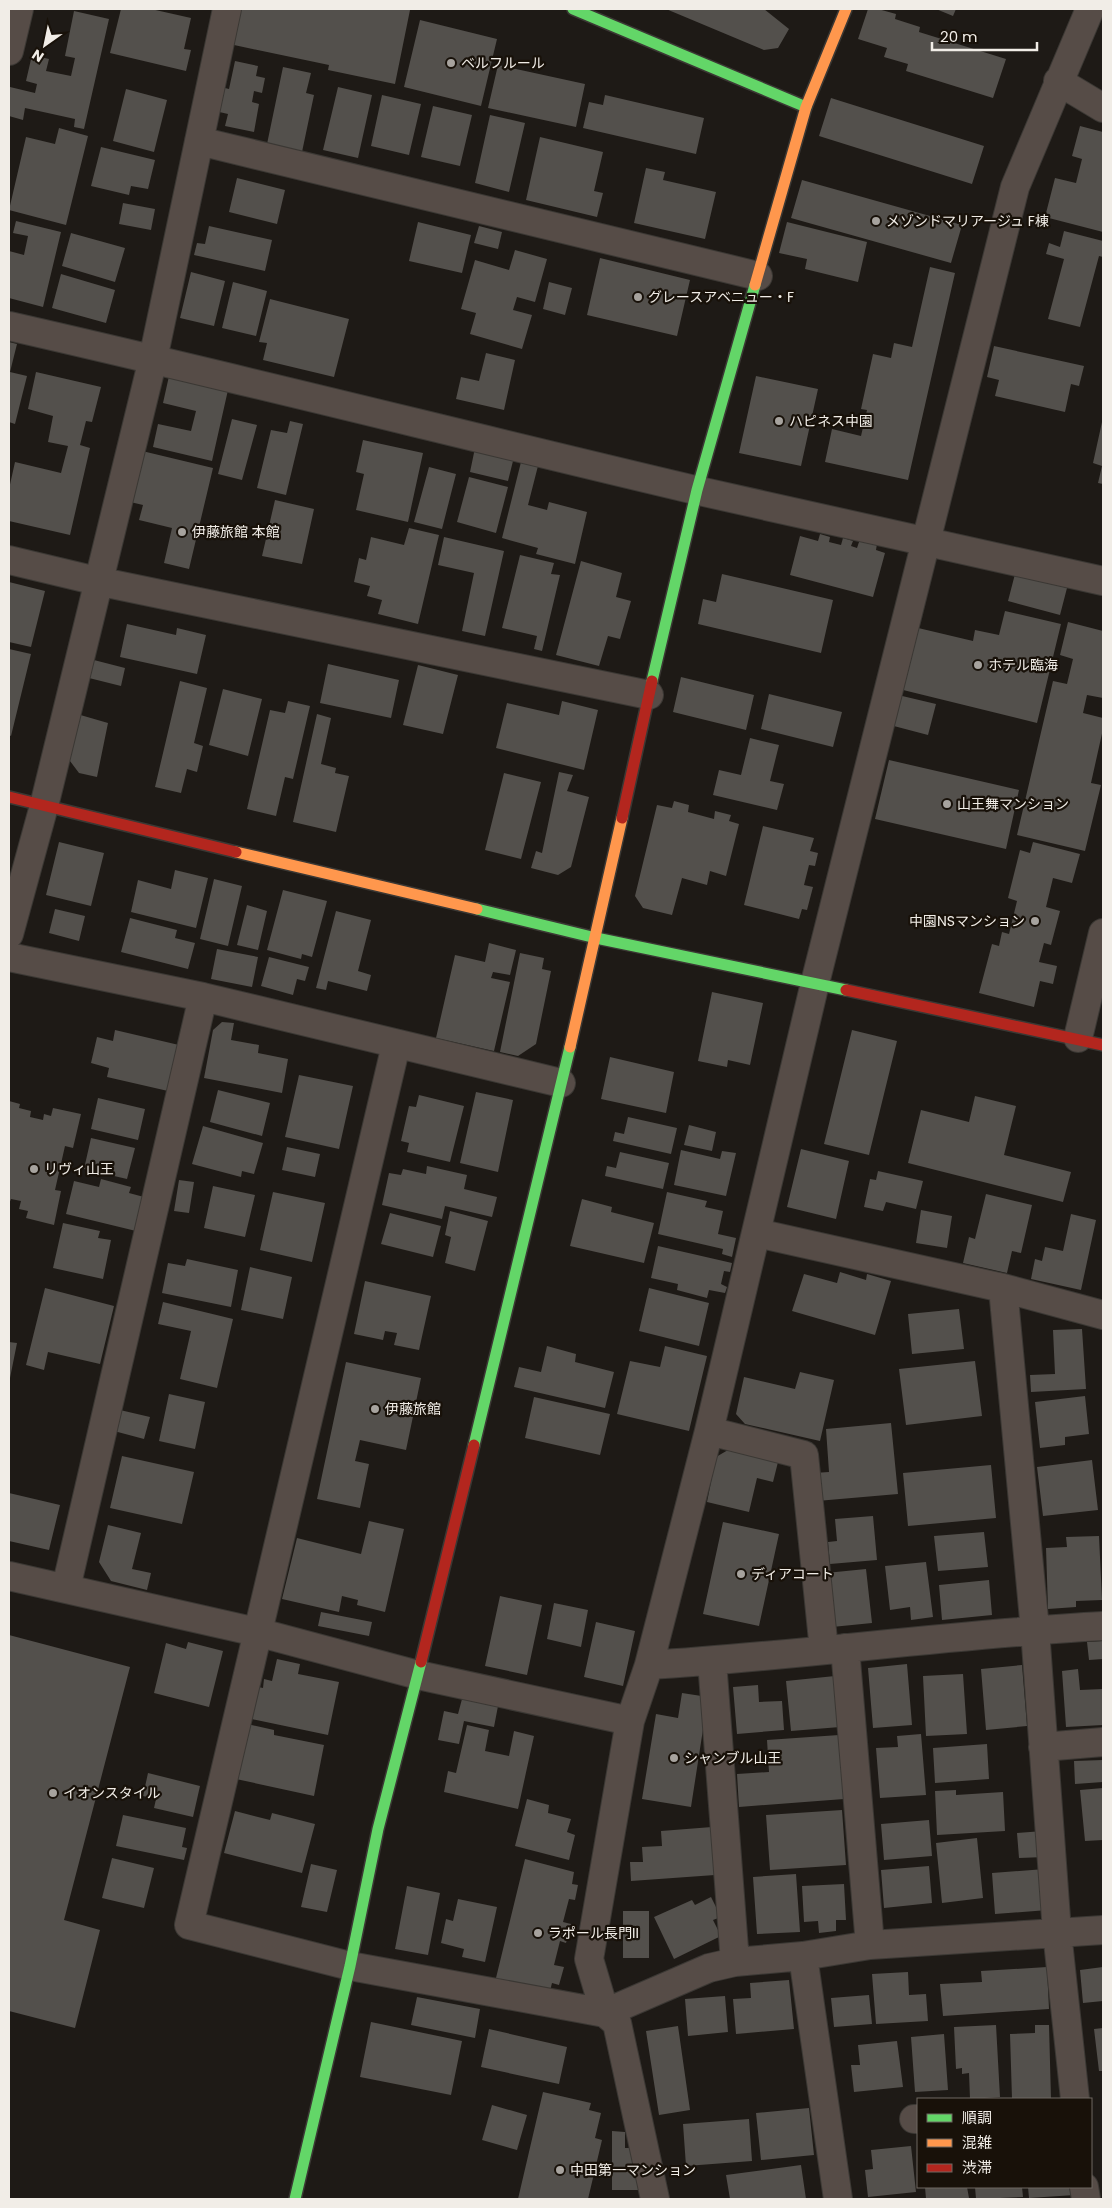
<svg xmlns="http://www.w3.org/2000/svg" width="1112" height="2208" font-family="Poppins,'Noto Sans JP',sans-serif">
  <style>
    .building { fill: #53504c }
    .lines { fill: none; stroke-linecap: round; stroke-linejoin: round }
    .street-casing { stroke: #3b3834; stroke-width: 30 }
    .fast-casing { stroke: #3b3834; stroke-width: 14 }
    .slow-casing { stroke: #3b3834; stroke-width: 14 }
    .jam-casing { stroke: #3b3834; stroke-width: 14 }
    .street { stroke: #564c47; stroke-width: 28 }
    .fast { stroke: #63d668; stroke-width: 11 }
    .slow { stroke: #ff974d; stroke-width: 11 }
    .jam { stroke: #b3261e; stroke-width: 11 }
    .poi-dot { fill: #a7a39e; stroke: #181109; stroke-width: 2 }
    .labels { text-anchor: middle; stroke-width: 4.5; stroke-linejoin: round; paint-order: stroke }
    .poi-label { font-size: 14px; fill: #f1ede7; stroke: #181109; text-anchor: start }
  </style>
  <rect width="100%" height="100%" fill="#1e1a16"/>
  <path class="building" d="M121 9H151L191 18 184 49 191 50 186 71 110 53Z
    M241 9 410 10 395 84 328 70 329 65 234 45Z
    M666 9H764L789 29 778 48 764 50Z
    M868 9H878L896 14 895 19 920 27 919 32 1006 59 993 98 906 71 908 64 884 57 887 48 858 39Z
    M936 9H956L953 16Z
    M74 11 109 19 84 129 74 127 75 119 25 108 23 120 9 116 10 87 35 93 37 84 26 81 32 55 49 59 46 71 71 76 75 58 65 56Z
    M420 20 497 39 481 106 404 87Z
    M235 61 258 66 256 76 265 78 262 93 254 91 252 102 259 104 254 132 225 126 228 114 215 111 221 87 229 89Z
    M498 65 585 84 576 127 488 108Z
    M283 67 311 73 306 93 314 95 302 152 267 144Z
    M338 87 372 95 358 158 323 150Z
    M126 89 167 100 154 152 113 141Z
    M382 95 421 104 409 155 371 146Z
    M605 95 704 118 696 154 583 128 589 102 603 105Z
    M831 98 984 146 972 184 819 136Z
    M433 106 472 115 460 166 421 157Z
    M490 115 525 123 509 192 475 183Z
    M1080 126 1103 132V232L1045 217 1055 178 1076 183 1082 159 1072 156Z
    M59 128 88 136 66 225 9 210 26 137 55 144Z
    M540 137 603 152 594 191 603 193 597 217 526 200Z
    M101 147 155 160 148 189 131 186 129 195 91 186Z
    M646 168 665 172 663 180 716 192 705 239 634 223Z
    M237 178 285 190 277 224 229 212Z
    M802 180 962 225 951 263 791 218Z
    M123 203 155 209 151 230 119 224Z
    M16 221 61 232 43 307 9 298V251L24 255 28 236 13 233Z
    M418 222 471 235 462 273 409 261Z
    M787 222 867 242 858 282 805 269 807 259 779 253Z
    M209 226 272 240 265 271 194 255 197 243 205 244Z
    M479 226 502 232 498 249 474 243Z
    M1064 231 1103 241V257L1099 256 1080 327 1048 319 1064 259 1046 254 1049 243 1060 247Z
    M71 233 125 248 115 282 62 266Z
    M515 250 547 259 535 302 517 297 513 310 532 315 522 349 470 334 476 313 461 309 475 260 509 270Z
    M600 258 690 280 677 336 587 315Z
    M930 267 955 273 908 480 825 462 832 429 861 436 867 410 861 409 873 354 891 358 894 343 912 347Z
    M191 272 225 281 214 326 180 318Z
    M61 274 115 290 106 323 52 308Z
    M233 282 267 291 256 336 222 328Z
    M549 282 572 288 565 315 543 309Z
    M270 299 349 319 334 377 263 360 267 343 259 342Z
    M9 342 17 344 10 372 27 376 15 424 9 422Z
    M994 346 1084 366 1079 386 1071 384 1065 412 995 396 999 380 987 377Z
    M486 353 515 360 504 410 456 399 461 377 479 381Z
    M36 372 101 387 92 422 86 421 80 445 90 448 70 535 9 521V489L15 462 61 473 68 446 48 442 53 416 28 409Z
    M169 376 228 390 212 461 153 447 158 424 191 431 196 411 163 403Z
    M756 376 818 389 801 466 739 453Z
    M232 419 257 425 242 480 218 474Z
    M290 421 303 424 286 495 257 488 271 430 287 433Z
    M1102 422H1103V484L1098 483 1102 466 1093 463Z
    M363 440 423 453 408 522 356 510 364 474 356 472Z
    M475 448 514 457 508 481 470 472Z
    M138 450 213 468 189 569 164 563 172 528 139 520 143 505 126 501Z
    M522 458 539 462 528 505 547 510 549 502 587 512 575 564 536 554 538 548 502 538Z
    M429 467 456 474 442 529 414 522Z
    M469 477 508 487 496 533 457 522Z
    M275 500 314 509 302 564 262 556Z
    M409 528 439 535 418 624 378 614 382 600 367 596 370 586 354 582 359 558 366 560 371 537 404 545Z
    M820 534 830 537 829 542 841 545 843 538 853 541 851 546 857 548 860 539 877 544 876 550 885 553 873 597 790 575 800 536 818 541Z
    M444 537 504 551 485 636 462 631 474 573 438 565Z
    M520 555 554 563 551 574 560 575 542 651 534 649 537 636 502 628Z
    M581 561 622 573 616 597 631 601 620 639 608 636 599 666 556 655Z
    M722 574 833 600 821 653 698 624 703 599 716 602Z
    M1015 574 1067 588 1060 615 1008 601Z
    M9 582 45 591 31 647 9 642Z
    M1005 611 1061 624 1037 723 899 689 914 627 973 641 975 630 999 635Z
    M1068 622 1103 631V698L1087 695 1083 713 1103 718V729L1091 783 1101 785 1085 851 1017 835 1053 681 1067 684 1073 659 1060 655Z
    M127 624 176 635 177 628 206 635 197 674 120 657Z
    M9 649 31 654 11 736 9 735Z
    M90 659 125 668 121 686 85 677Z
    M328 664 399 680 391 718 320 703Z
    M418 665 458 675 443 734 403 725Z
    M681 677 754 695 746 730 673 712Z
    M180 681 207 688 194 743 203 746 197 772 187 769 181 793 155 787Z
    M223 689 262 699 248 756 209 745Z
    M769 694 842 712 833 747 761 729Z
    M898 695 936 704 928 735 890 725Z
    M288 701 310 706 293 779 285 777 276 816 247 809 270 710 285 713Z
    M562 701 598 710 584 770 496 748 507 703 559 715Z
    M77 714 108 723 97 777 79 773 67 757Z
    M317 714 331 718 321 764 336 768 335 773 349 776 336 832 293 822Z
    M750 738 779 745 770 781 784 784 777 810 713 795 719 770 741 775Z
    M889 760 1019 790 1006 849 875 819Z
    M559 772 573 775 567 791 589 797 571 867 558 875 531 868 536 851 542 853Z
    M504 773 541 782 521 859 485 850Z
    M674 801 689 805 688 812 714 819 715 811 731 815 729 821 739 824 726 876 710 871 707 885 682 878 672 915 643 908 635 896 657 805 672 808Z
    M763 826 814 838 810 851 818 853 815 866 809 865 804 885 813 887 807 910 802 909 799 919 744 905Z
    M59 842 104 853 91 906 46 895Z
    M1033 842 1080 854 1072 883 1053 878 1046 907 1060 911 1051 945 1044 943 1039 962 1057 966 1053 984 1040 981 1034 1007 979 993 992 944 999 946 1002 932 1009 934 1017 901 1008 898 1020 850 1030 853Z
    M175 870 208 878 196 928 131 912 138 880 171 889Z
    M214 879 242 886 228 946 200 939Z
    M283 890 327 901 312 957 302 954 301 959 267 950Z
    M247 905 267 911 258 950 237 945Z
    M55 909 85 916 79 941 49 933Z
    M336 911 371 920 358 971 371 975 367 991 328 981 326 990 316 988Z
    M130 918 177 930 175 938 195 943 188 969 121 952Z
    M489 943 516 950 510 975 493 972 491 978 510 982 494 1051 436 1038 455 955 485 962Z
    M217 949 258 957 252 987 211 979Z
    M520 953 544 958 542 969 551 971 536 1044 518 1056 500 1052Z
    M269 957 309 967 305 981 297 979 293 995 261 986Z
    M712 992 763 1003 750 1065 728 1060 727 1067 698 1061Z
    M222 1022 234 1023 231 1040 259 1045 258 1053 288 1059 282 1093 204 1078 213 1030Z
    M115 1030 179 1045 168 1091 107 1077 109 1068 91 1063 97 1037 113 1041Z
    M852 1030 897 1041 869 1155 824 1144Z
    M610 1057 674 1072 666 1113 601 1099Z
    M299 1075 353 1086 339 1149 285 1137Z
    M218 1090 270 1103 262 1136 210 1122Z
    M476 1092 513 1100 498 1172 460 1163Z
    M419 1095 464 1106 450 1162 407 1152 409 1143 401 1141 409 1106 416 1107Z
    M975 1096 1016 1106 1004 1155 1071 1172 1063 1202 908 1163 921 1110 969 1122Z
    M98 1098 145 1109 138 1140 91 1129Z
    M9 1101 20 1104 19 1108 31 1111 30 1117 43 1120 44 1114 51 1116 53 1108 81 1114 73 1148 65 1146 55 1190 61 1191 54 1225 26 1218 28 1211 19 1209 21 1201 11 1199 9 1204Z
    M628 1117 677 1128 671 1154 613 1141 615 1132 624 1134Z
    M689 1125 716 1132 712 1151 684 1145Z
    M203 1126 263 1143 254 1174 242 1171 241 1177 192 1164Z
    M91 1138 135 1148 127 1179 84 1169Z
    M287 1147 320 1154 315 1177 282 1170Z
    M801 1149 849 1161 836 1219 787 1207Z
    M681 1150 720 1159 722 1151 736 1153 726 1196 674 1185Z
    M620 1152 669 1163 663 1189 605 1176 607 1166 616 1168Z
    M427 1166 467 1175 464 1189 497 1197 492 1217 445 1206 442 1219 382 1205 389 1173 401 1175 403 1169 426 1174Z
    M878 1171 923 1181 916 1209 886 1202 883 1211 864 1207 870 1179 876 1180Z
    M101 1179 131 1187 129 1193 144 1197 136 1231 66 1214 74 1181 99 1187Z
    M179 1180 194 1182 189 1213 174 1211Z
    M213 1186 255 1195 245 1237 204 1228Z
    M273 1192 325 1203 312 1262 260 1250Z
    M667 1192 707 1201 705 1207 723 1211 718 1234 736 1238 732 1257 722 1254 723 1249 658 1234Z
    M986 1194 1032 1205 1021 1253 1012 1251 1007 1273 963 1263 969 1237 975 1239Z
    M582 1199 612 1207 611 1212 654 1223 644 1263 570 1246Z
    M921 1210 952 1216 947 1248 916 1243Z
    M450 1211 488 1221 475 1271 445 1263 451 1237 445 1235Z
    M390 1213 441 1226 433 1257 381 1244Z
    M1071 1214 1096 1220 1081 1290 1031 1279 1035 1259 1042 1261 1045 1247 1063 1251Z
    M63 1223 100 1231 98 1238 111 1240 103 1279 53 1268Z
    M658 1246 732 1263 730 1272 724 1271 721 1284 727 1287 725 1293 709 1290 707 1298 677 1290 678 1284 651 1278Z
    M187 1259 238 1270 231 1307 162 1293 168 1263 185 1266Z
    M250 1267 292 1277 283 1319 241 1310Z
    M840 1272 866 1280 867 1274 891 1281 875 1335 792 1311 804 1274 837 1283Z
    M365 1281 431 1296 419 1350 394 1345 397 1333 385 1331 383 1340 354 1334Z
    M45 1288 114 1306 100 1364 48 1352 44 1370 26 1365Z
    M649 1288 709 1303 699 1346 639 1331Z
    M163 1302 233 1319 217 1388 180 1379 191 1331 158 1324Z
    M959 1309 964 1349 912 1354 908 1314Z
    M1082 1329 1086 1389 1031 1392 1030 1375 1055 1374 1053 1330Z
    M9 1342 17 1343 10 1378H9Z
    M547 1346 576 1354 575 1362 614 1372 605 1408 514 1387 519 1367 541 1372Z
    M665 1346 707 1356 689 1431 617 1414 630 1361 660 1367Z
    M975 1361 982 1416 906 1425 899 1369Z
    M346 1362 421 1378 406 1450 360 1440 355 1461 369 1464 360 1508 317 1499Z
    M800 1372 834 1380 820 1441 745 1424 736 1414 744 1377 795 1389Z
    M169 1394 205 1402 195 1449 159 1441Z
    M1085 1396 1089 1434 1065 1437V1445L1040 1448 1035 1402Z
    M534 1397 610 1414 600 1455 525 1438Z
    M120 1410 150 1417 144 1439 114 1431Z
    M891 1423 898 1494 817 1501 814 1473 829 1472 826 1429Z
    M728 1450 778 1462 773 1482 757 1478 749 1512 707 1502 716 1457Z
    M122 1456 194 1472 182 1524 110 1508Z
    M1092 1460 1098 1510 1043 1516 1037 1467Z
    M991 1465 996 1518 908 1526 903 1473Z
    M9 1493 60 1505 49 1550 9 1541Z
    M873 1516 877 1560 830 1564 828 1542 837 1541 835 1519Z
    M369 1521 404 1529 385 1612 357 1605 358 1600 342 1596 339 1612 282 1599 297 1538 361 1554Z
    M723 1522 779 1534 759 1626 703 1614Z
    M108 1525 141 1533 132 1569 151 1573 147 1590 111 1581 99 1562Z
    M984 1532 988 1567 938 1571 934 1536Z
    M1099 1536 1102 1600 1076 1601V1607L1048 1609 1046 1548 1067 1547 1066 1537Z
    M926 1562 933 1617 911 1620 910 1607 890 1610 885 1566Z
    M866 1569 872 1623 832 1627 826 1573Z
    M989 1580 992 1615 942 1620 939 1585Z
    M500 1596 542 1605 527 1675 485 1666Z
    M554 1603 588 1610 581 1647 547 1639Z
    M321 1612 372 1622 369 1636 318 1626Z
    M596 1622 635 1631 623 1686 584 1677Z
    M9 1635 130 1667 64 1920 100 1930 75 2028 9 2011Z
    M1103 1641V1659L1089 1660 1087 1642Z
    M188 1642 223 1651 209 1707 154 1693 166 1643 186 1649Z
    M277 1659 300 1664 298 1674 339 1682 328 1735 247 1718 254 1686 263 1688 264 1679 272 1681Z
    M907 1664 912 1725 873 1728 868 1668Z
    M1022 1665 1027 1726 986 1730 981 1669Z
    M1078 1669 1080 1690 1103 1689V1725L1066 1727 1062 1671Z
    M963 1674 967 1734 926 1736 923 1676Z
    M835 1676 840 1727 791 1731 786 1681Z
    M758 1685 759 1702 782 1701 784 1730 737 1734 733 1687Z
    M682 1693 708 1697 691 1807 642 1799 656 1714 678 1718Z
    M462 1699 498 1706 494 1727 464 1721 459 1744 438 1740 444 1711 458 1714Z
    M247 1724 274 1730V1735L324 1745 314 1796 236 1779Z
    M467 1725 489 1730 485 1751 509 1756 514 1731 534 1736 518 1809 444 1792 448 1771 456 1773Z
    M921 1734 926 1795 880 1798 876 1748 898 1747 897 1736Z
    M839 1735 844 1799 739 1807 737 1774 769 1772 767 1740Z
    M987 1744 989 1779 935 1783 933 1748Z
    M1103 1760V1782L1075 1784 1074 1761Z
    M148 1773 200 1786 193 1817 154 1808 156 1799 143 1796Z
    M1103 1788V1840L1085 1841 1080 1790Z
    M956 1790V1795L1003 1792 1005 1831 937 1835 935 1791Z
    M527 1799 549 1805 548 1813 571 1819 567 1832 575 1835 569 1860 515 1846Z
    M842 1810 846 1865 770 1870 766 1815Z
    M235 1811 270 1820 272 1813 315 1824 302 1873 224 1853Z
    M123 1815 186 1828 182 1847 187 1848 184 1860 116 1846Z
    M929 1820 932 1856 884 1860 881 1824Z
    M712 1827 715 1875 631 1881 630 1862H643L642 1847 662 1846 661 1831Z
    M1043 1831 1045 1857 1019 1858 1017 1833Z
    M977 1838 983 1898 942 1903 936 1843Z
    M112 1858 154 1868 144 1908 102 1898Z
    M525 1859 574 1872 572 1884 578 1885 575 1900 569 1899 563 1922 571 1924 566 1943 560 1941 554 1965 564 1967 559 1985 552 1983 549 1995 495 1982Z
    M311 1864 337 1870 327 1912 301 1907Z
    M929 1866 932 1903 884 1908 881 1870Z
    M1045 1869 1048 1910 995 1914 992 1873Z
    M796 1874 800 1932 757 1934 753 1877Z
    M844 1884 846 1920H836V1931L819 1933 818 1921 804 1922 802 1886Z
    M407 1886 440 1893 428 1955 395 1949Z
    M711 1897 721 1917 713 1920 721 1936 674 1959 654 1917 692 1900 695 1905Z
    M458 1899 497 1907 485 1962 462 1957 464 1949 441 1943 446 1919 453 1921Z
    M623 1911H649V1958H623Z
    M1047 1967 1049 2009 943 2016 940 1984 982 1982 981 1971Z
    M1103 1967V2001L1083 2003 1080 1970Z
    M908 1972 909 1995 926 1994 928 2021 876 2024 872 1974Z
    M789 1980 794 2029 736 2034 733 1999 751 1998 750 1983Z
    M869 1995 872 2024 834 2027 831 1998Z
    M725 1996 728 2032 688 2036 685 1999Z
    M417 1997 480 2009 475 2038 411 2025Z
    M371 2022 462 2041 451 2095 360 2077Z
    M996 2025 1000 2097 970 2099 969 2073 962 2074V2068L956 2069 954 2027Z
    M1035 2025H1049L1051 2099H1012L1010 2034 1035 2033Z
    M678 2026 690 2110 659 2115 646 2031Z
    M1103 2028V2071H1099L1094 2029Z
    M489 2029 567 2047 559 2084 481 2067Z
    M944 2034 948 2090 915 2092 911 2037Z
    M897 2041 903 2087 854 2092 851 2065H860L858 2045Z
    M543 2092 591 2103 589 2110 601 2113 595 2138 602 2140 588 2199H518Z
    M492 2105 527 2115 517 2150 482 2140Z
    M809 2108 814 2155 761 2160 756 2113Z
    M749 2119 752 2161 686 2166 683 2124Z
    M612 2131 625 2132V2148H632V2162H642V2190H612Z
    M911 2146 916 2192 868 2197 865 2170 873 2169 871 2150Z
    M801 2165 806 2199H730L726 2175Z
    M925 2187H967L969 2198 926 2199Z
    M975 2187H1022L1023 2197 976 2199Z
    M1028 2187H1074L1075 2195 1029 2198Z"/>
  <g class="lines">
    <g class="street-casing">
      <path id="street" d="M9 51 19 9
        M1058 81 1103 108
        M199 141 758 276
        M9 326C238 378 466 436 695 490 831 521 968 550 1103 581
        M9 560 97 581 649 695
        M9 934 44 806 153 359 227 9
        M9 957 203 997 561 1083
        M1078 1038 1103 933
        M396 1045 189 1925 350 1966 605 2013 617 2023 655 2199
        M757 1233 1003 1288 1103 1315
        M1003 1288 1035 1630 1057 1932 1075 2099
        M709 1431 804 1455 824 1650
        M9 1576 257 1632 418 1675 630 1721
        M66 1588 203 997
        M845 1648 870 1945
        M712 1661 735 1962
        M649 1665C800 1656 951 1634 1103 1626
        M1043 1747 1103 1742
        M803 1956 838 2199
        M605 2013 589 1959 630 1721 649 1665 709 1431 815 983 1015 187 1090 9
        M605 2013 709 1968 735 1962 803 1956 870 1945 1103 1930
        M914 2119H918
        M1084 2187 1086 2199"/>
    </g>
    <g class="fast-casing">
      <path id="fast" d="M573 9 806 107
        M652 681 697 490 755 285
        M477 909 596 938 846 990
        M474 1445 570 1047
        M295 2199 350 1966 378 1829 421 1662"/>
    </g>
    <g class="slow-casing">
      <path id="slow" d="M755 285 806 107 846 9
        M236 852 477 909
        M570 1047 622 818"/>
    </g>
    <g class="jam-casing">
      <path id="jam" d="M9 797 236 852
        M622 818 652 681
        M846 990 1103 1045
        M421 1662 474 1445"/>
    </g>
    <use href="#street" class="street"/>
    <use href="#fast" class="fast"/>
    <use href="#slow" class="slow"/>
    <use href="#jam" class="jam"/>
  </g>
  <g class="poi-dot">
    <circle cx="451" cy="63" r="5"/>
    <circle cx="876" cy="221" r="5"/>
    <circle cx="638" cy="297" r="5"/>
    <circle cx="779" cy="421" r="5"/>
    <circle cx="182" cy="532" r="5"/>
    <circle cx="978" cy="665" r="5"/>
    <circle cx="947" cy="804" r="5"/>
    <circle cx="1035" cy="921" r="5"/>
    <circle cx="34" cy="1169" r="5"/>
    <circle cx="375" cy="1409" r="5"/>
    <circle cx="741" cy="1574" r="5"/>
    <circle cx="674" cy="1758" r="5"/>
    <circle cx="53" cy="1793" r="5"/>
    <circle cx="538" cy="1933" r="5"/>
    <circle cx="560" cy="2170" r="5"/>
  </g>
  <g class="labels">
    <g class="poi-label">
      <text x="461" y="68">ベルフルール</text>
      <text x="886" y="226">メゾンドマリアージュ F棟</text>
      <text x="648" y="302">グレースアベニュー・F</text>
      <text x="789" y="426">ハピネス中園</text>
      <text x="192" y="537">伊藤旅館 本館</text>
      <text x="988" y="670">ホテル臨海</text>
      <text x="957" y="809">山王舞マンション</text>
      <text x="1025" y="926" text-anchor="end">中園NSマンション</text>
      <text x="44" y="1174">リヴィ山王</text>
      <text x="385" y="1414">伊藤旅館</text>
      <text x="751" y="1579">ディアコート</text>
      <text x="684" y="1763">シャンブル山王</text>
      <text x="63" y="1798">イオンスタイル</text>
      <text x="548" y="1938">ラポール長門II</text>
      <text x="570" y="2175">中田第一マンション</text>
    </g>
  </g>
  <rect width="1112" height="2208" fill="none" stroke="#f1ede7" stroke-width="20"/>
  <rect x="917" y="2098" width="175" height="90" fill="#181109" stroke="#6f6962"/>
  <rect x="927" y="2114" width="25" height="8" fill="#63d668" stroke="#6f6962"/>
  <text x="962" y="2123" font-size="15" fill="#f1ede7">順調</text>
  <rect x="927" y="2139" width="25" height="8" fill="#ff974d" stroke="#6f6962"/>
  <text x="962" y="2148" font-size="15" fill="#f1ede7">混雑</text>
  <rect x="927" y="2164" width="25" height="8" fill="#b3261e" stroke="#6f6962"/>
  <text x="962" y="2173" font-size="15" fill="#f1ede7">渋滞</text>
  <g transform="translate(45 45) rotate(213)" stroke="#181109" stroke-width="4" paint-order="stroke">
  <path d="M0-4L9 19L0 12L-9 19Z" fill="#f1ede7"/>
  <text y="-8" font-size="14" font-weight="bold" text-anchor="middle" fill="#f1ede7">N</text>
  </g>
  <path d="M932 42v8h105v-8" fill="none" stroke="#f1ede7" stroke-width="2.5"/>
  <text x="940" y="42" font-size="15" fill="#f1ede7" stroke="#181109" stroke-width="4" paint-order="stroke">20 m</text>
</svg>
